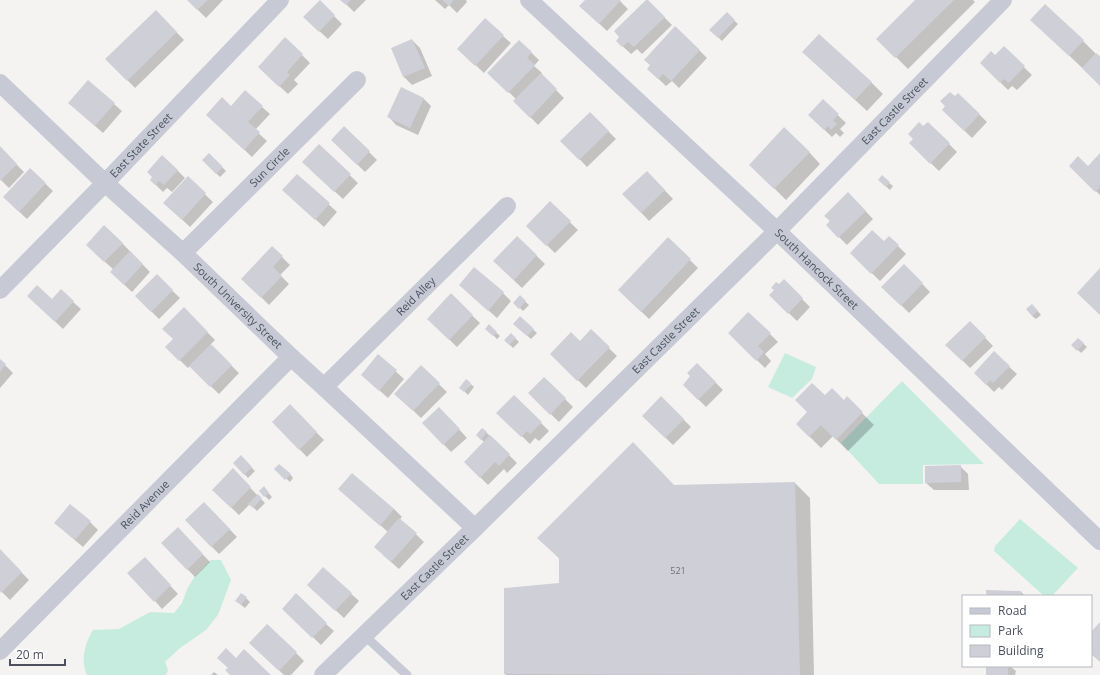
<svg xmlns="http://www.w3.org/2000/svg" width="1100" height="675" font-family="'Open Sans',sans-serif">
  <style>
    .green { fill: #c6ece0 }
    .shadow { fill: #0003 }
    .building { fill: #cfd0d7 }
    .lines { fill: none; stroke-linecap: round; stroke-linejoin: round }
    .service { stroke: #c7cad5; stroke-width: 9 }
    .minor { stroke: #c7cad5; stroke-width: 18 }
    .labels { text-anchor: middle; stroke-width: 3; stroke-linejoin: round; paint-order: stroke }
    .number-label { font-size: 9px; fill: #6c6f7c }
    .street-label { font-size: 11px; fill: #4b4f5e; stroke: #fff }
  </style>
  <rect width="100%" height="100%" fill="#f4f3f2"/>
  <path class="green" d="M785 353 816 367 812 379 792 398 768 387Z
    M902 381 984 464 923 465V484H879L841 443Z
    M1020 519 1078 568 1052 596H1044L994 551 995 546Z
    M211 560H221L231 580 218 615 206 630 180 648 165 662 168 670 166 675H87C80 660 85 643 93 630L119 629 150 612 174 613 182 603 187 589 195 576Z"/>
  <path class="shadow" d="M188 0H223L206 18Z
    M342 0H366L354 12Z
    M435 0H466L467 2 457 13 449 5 445 9Z
    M586 0H619L628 9 607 31 588 13Z
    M647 0 672 25 642 54 637 49 631 54 617 41Z
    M917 0H973L975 2 908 69 878 39Z
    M320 2 342 24 328 39 313 25Z
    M156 11 184 40 135 88 107 59Z
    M727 14 738 24 722 41 711 30Z
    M1032 20 1083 41 1100 58V85Z
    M503 36 511 43 484 73 466 56Z
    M285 38 310 63 294 80 298 84 288 94 267 75Z
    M412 40 420 48 432 76 412 85 404 77 392 49Z
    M519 41 539 60 534 66 542 73 541 75 564 98 538 125 515 101 517 100 489 73Z
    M1004 48 1032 75 1017 90 1012 86 1008 90 981 63 995 57Z
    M699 50 707 58 679 88 672 81 666 86 648 69Z
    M815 63 871 82 883 94 867 111Z
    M958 94 987 122 972 138 943 110Z
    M423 98 431 106 418 135 396 125 389 117Z
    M823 101 846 123 840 129 844 133 840 137 836 133 832 137 809 115Z
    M69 103 114 104 122 111 103 133Z
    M262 107 270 114 255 130 267 141 252 157 215 122Z
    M590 113 616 139 587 167 562 141Z
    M928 123 957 152 939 171 910 143Z
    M344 127 377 160 365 172 332 140Z
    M319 146 358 183 343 199 311 170Z
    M0 148 24 172 9 188 0 179Z
    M809 152 820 164 786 200 762 176Z
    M209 154 226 171 220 177 203 160Z
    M1100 154V195L1070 166 1088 167Z
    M30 169 53 191 27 219 12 205Z
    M177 170 185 178 172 192 167 188 163 192 151 180 153 178Z
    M297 175 337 212 324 227 292 198Z
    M188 178 213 202 190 227 173 211Z
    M655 180 673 199 649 221 624 194Z
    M889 183 893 186 890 190 883 184Z
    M848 193 873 219 847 245 827 225Z
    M550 203 578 230 555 253 527 226Z
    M517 237 545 264 522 288 502 269Z
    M889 237 906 254 880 281 851 253 884 243Z
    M668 238 698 268 649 319 619 290Z
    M122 243 150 272 132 292 111 272 113 269 95 253Z
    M272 247 290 265 280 275 289 284 269 305 250 286Z
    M904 265 930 292 909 313 883 287Z
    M157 276 180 298 159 319 136 296Z
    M784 281 810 307 797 321 770 295Z
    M460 285 503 293 511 301 497 318Z
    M451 295 480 323 457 347 428 319Z
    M520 297 529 305 523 311 515 303Z
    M52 301 73 302 81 309 63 329 36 303Z
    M184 309 215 340 210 345 239 373 219 394 190 366 188 368 166 347 174 339Z
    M1036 309 1041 315 1036 319 1032 316Z
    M749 313 778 342 765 354 771 361 765 368 729 333Z
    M520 318 537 333 531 339 514 324Z
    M970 322 993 346 970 368 947 345Z
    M489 326 500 336 497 339 487 329Z
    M591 331 617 356 586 388 551 354 580 342Z
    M511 334 519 342 513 348 505 340Z
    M1078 339 1087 347 1081 353 1073 345Z
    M994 353 1017 374 1002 390 999 387 994 392 975 373Z
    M378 355 404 379 388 398 370 382Z
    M0 360 13 373 0 388Z
    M697 364 723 390 706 407 684 385 692 376Z
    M421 367 447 392 421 418 396 394Z
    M544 378 573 407 559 422 529 393Z
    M471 384 474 387 468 395 464 391Z
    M514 396 549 431 539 441 535 438 530 444 498 413Z
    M661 397 691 427 673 445 643 416Z
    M825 397 844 401 847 398 874 425 848 451 833 436 821 448 797 424Z
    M290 406 324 440 307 457 273 422Z
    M447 416 467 438 451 452 423 423Z
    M483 429 517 463 507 473 504 469 488 485 465 462 484 442 477 435Z
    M241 457 255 471 248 478 234 463Z
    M960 466 968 474 969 490H934L926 483Z
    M276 469 290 474 293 478 290 482Z
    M233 470 265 503 257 511 250 504 239 515 213 490Z
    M352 474 394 509 402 517 400 519 424 542 399 569 383 555 388 532 339 489Z
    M795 483 810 498 814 675H506L505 674 560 584V559L538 538 674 486Z
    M264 488 272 497 269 500 260 491Z
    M212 511 237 537 219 554 211 546Z
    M90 522 98 530 83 547 64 531Z
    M185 536 210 562 195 577 162 543Z
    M0 551 29 580 10 600 0 590Z
    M152 566 178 594 162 609 155 601Z
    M323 568 359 601 344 618 316 592Z
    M1021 592 1025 596H987Z
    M246 598 250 602 245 608 240 604Z
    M291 616 326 624 334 631 321 645Z
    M268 625 304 661 291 675H284L251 643Z
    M987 666H1010L1016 671 1015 675H987Z
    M214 672 218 675H211Z"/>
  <path class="building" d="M187 0H208L197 10Z
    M320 0 335 15 319 32 303 17Z
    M340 0H351L346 5Z
    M442 0H454L449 6Z
    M585 0H621L599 24 579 6Z
    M646 0H648L665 17 634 47 628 42 622 47 616 41 619 37 614 31Z
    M915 0H954L895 58 876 39Z
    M1045 4 1084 40 1069 56 1030 20Z
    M156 10 177 32 127 81 105 59Z
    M727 12 735 20 718 38 709 30Z
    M485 18 504 35 475 66 457 49Z
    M675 26 700 50 671 81 663 74 658 79 647 69 650 65 644 60Z
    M819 34 872 82 855 100 802 52Z
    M285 37 303 54 287 72 290 75 279 87 258 67Z
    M412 39 425 68 403 77 391 48Z
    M519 40 532 52 527 58 535 65 508 93 487 73Z
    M1004 46 1025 66 1009 83 1004 79 1000 83 980 63 991 51 995 55Z
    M1096 53 1100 56V86L1082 68Z
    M541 73 557 89 530 118 513 101Z
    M88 80 115 103 95 126 68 103Z
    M401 87 424 98 410 128 387 117Z
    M245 90 263 106 248 122 260 132 244 150 206 115 222 97 231 106Z
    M950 92 955 96 958 93 980 114 964 131 942 110 945 106 940 101Z
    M823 99 839 114 833 120 837 124 831 130 828 126 824 130 808 115Z
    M590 112 609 131 579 160 560 141Z
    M919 122 923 126 928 122 950 143 930 164 909 143 913 139 908 134Z
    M344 126 370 151 357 165 331 140Z
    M784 127 810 152 774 189 749 165Z
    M319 144 351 174 334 192 302 162Z
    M0 146 17 164 0 181Z
    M209 153 223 167 216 174 202 160Z
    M1100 153V187L1095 192 1069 166 1078 156 1088 166Z
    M162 155 178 170 164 185 159 181 155 185 150 180 152 177 147 172Z
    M30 168 46 183 19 212 3 197Z
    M647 171 665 190 641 213 622 194Z
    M297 174 330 203 315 220 282 190Z
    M882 175 890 182 886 187 878 180Z
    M188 176 206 193 182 220 163 203Z
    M848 192 866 211 838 238 826 225 830 221 824 216Z
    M550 201 571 221 546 246 526 226Z
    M104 225 123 243 104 262 86 245Z
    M872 230 884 241 889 236 899 245 871 274 850 253Z
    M517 236 537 255 514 280 493 261Z
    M668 237 691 259 641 312 618 290Z
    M272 246 283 256 273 267 282 276 261 298 241 279Z
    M130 251 143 264 124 285 110 272Z
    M904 264 923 283 901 306 881 287Z
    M474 267 504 292 488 311 459 285Z
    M1100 268V315L1077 293Z
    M157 274 173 290 151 312 135 296Z
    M784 279 803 298 788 314 769 295 774 290 771 288 776 282 779 284Z
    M37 285 52 299 61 289 74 301 55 322 27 296Z
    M451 293 473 315 449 340 427 319Z
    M520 295 526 301 519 309 513 303Z
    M1032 304 1038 311 1032 316 1026 309Z
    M184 307 208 332 179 361 165 347 173 339 162 329Z
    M748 312 771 333 758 346 764 352 756 361 728 333Z
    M520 316 534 329 527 336 513 324Z
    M970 321 986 337 962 361 945 345Z
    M489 324 497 332 493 336 485 329Z
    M591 329 610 347 577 381 550 354 571 332 580 341Z
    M511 333 516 338 509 345 504 340Z
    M1078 338 1084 343 1077 351 1071 345Z
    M211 344 232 365 210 387 189 366Z
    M994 351 1010 366 993 383 990 380 986 385 974 373Z
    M378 354 397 370 379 391 361 375Z
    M0 359 6 364 0 372Z
    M697 363 716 382 698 400 683 385 690 376 687 373Z
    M421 365 440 383 413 411 394 394Z
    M544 377 566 398 550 415 528 393Z
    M466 379 471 383 464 392 459 388Z
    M812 383 825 395 832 388 844 400 847 396 863 412 836 440 821 425 809 437 796 424 807 412 795 400Z
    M514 395 542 422 530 434 527 431 521 437 496 413Z
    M661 396 684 419 665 438 642 416Z
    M290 404 317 432 299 450 272 422Z
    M439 407 460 429 443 445 422 423Z
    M482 428 487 432 481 440 476 435Z
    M490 435 510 454 499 466 495 462 480 478 464 462Z
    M633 442 674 485 795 482 800 675 504 674V588L559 583V558L537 538Z
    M241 455 252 467 244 475 233 463Z
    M279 464 291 474 285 480 274 469Z
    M961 465V482L925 483V466Z
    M233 468 251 487 231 508 212 490Z
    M352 473 394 509 380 526 338 489Z
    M264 486 269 493 264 497 259 491Z
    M258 494 262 498 253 508 248 504Z
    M204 502 230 529 211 547 185 520Z
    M70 504 91 521 75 540 54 523Z
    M399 518 417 533 391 562 374 547Z
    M178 527 203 554 187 570 161 543Z
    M0 549 22 572 1 593 0 591Z
    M145 557 171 585 154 602 127 573Z
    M323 567 352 593 335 611 307 585Z
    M986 590 1021 591V596H986Z
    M241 593 247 597 241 605 235 601Z
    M296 593 327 623 312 638 282 609Z
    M1100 622V662L1091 654V632Z
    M267 624 297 652 279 671 249 643Z
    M226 648 236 658 244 649 271 675H230L225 670 228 668 217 658Z
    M986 666H1008V675H986Z"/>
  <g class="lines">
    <path class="service" d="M364 635 407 675"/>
    <g class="minor">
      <path id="s1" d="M529 0 777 231 1100 541"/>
      <path id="s2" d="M0 83 105 183 183 253 291 357 324 387 475 528"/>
      <path id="s3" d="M183 253 357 80"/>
      <path id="s4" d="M0 290 105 183 280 0"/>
      <path id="s5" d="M324 387 507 206"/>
      <path id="s6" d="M0 651 291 357"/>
      <path id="s7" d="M323 675 475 528 777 231 1003 0"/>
    </g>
  </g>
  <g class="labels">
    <g class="number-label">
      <text x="678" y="574">521</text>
    </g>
    <g class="street-label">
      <text dy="4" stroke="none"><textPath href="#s7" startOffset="803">East Castle Street</textPath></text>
      <text dy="4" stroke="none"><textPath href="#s4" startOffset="202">East State Street</textPath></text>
      <text dy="4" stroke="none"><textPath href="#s3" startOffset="122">Sun Circle</textPath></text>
      <text dy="4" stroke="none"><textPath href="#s1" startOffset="394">South Hancock Street</textPath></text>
      <text dy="4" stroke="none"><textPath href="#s5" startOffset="129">Reid Alley</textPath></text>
      <text dy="4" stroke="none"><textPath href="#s2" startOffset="326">South University Street</textPath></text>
      <text dy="4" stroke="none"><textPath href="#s7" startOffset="479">East Castle Street</textPath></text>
      <text dy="4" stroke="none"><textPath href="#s6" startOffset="206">Reid Avenue</textPath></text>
      <text dy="4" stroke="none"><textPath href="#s7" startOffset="155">East Castle Street</textPath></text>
    </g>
  </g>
  <rect x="962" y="595" width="130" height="72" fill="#ffffff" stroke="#b7b9bf"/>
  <rect x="970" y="608" width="20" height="6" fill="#c7cad5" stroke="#b7b9bf"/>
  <text x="998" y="615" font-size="12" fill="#4b4f5e">Road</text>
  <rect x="970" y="625" width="20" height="12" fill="#c6ece0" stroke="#b7b9bf"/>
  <text x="998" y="635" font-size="12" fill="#4b4f5e">Park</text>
  <rect x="970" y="645" width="20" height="12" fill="#cfd0d7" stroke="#b7b9bf"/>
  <text x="998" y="655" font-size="12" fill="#4b4f5e">Building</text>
  <path d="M10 659v6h55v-6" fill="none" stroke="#4b4f5e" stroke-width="2"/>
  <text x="16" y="659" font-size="12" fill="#4b4f5e" stroke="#ffffff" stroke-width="3" paint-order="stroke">20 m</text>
</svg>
